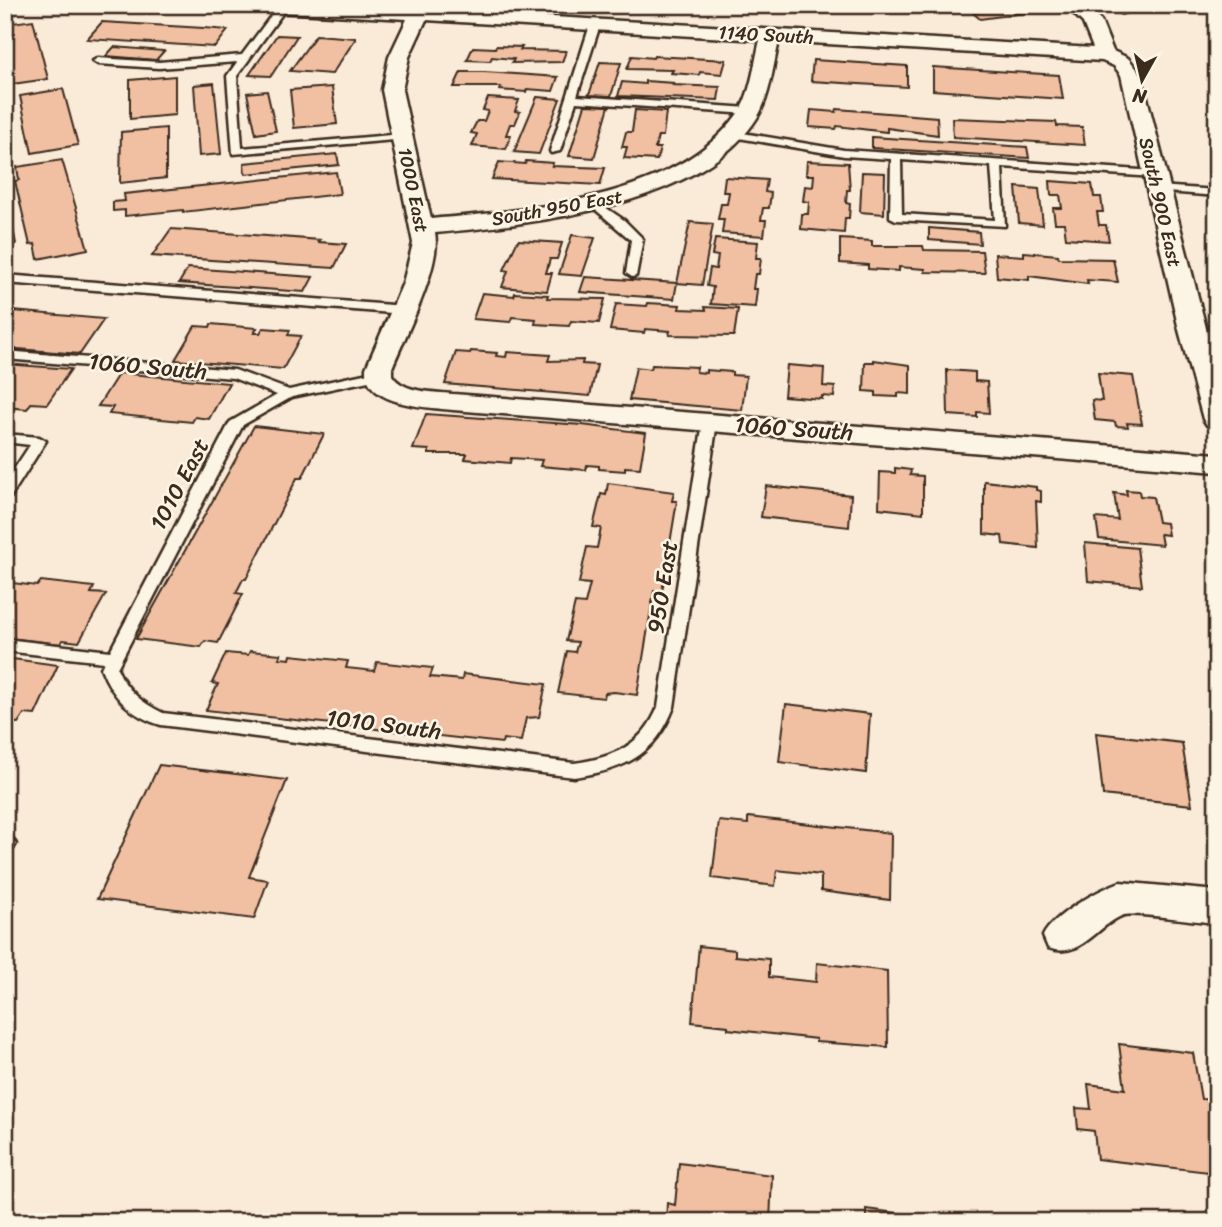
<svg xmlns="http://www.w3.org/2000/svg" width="1222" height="1227" font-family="Sriracha,sans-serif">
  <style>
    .building { fill: #f1c0a2; stroke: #3b2a1e; stroke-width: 2 }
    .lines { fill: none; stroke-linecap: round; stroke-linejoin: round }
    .lane-casing { stroke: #3b2a1e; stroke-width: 5 }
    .street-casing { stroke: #3b2a1e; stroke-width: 5 }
    .lane { fill: #fcf5e5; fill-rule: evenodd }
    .street { fill: #fcf5e5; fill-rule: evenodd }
    .labels { text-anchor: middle; stroke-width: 5; stroke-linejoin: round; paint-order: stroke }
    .far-street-label { font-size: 19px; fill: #3b2a1e; stroke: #fcf5e5 }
    .street-label { font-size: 23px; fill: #3b2a1e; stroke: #fcf5e5 }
  </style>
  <rect width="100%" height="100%" fill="#faead8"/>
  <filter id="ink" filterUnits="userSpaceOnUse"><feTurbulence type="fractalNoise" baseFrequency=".0143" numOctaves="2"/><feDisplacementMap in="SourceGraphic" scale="14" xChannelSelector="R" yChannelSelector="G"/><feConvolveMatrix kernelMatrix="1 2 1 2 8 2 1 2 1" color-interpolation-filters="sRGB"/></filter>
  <g filter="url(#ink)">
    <path class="building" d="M743 5H774L771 12 741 9Z
      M1024 5H1041L1046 10 980 19 973 13Z
      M1130 5H1159L1121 15 1112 10Z
      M33 20 48 79 5 85V24Z
      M102 22 204 28 228 30 215 47 87 39Z
      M277 35 297 36 271 76 249 75Z
      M316 35 356 38 332 74 290 71Z
      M496 46 522 47 520 50 566 51 562 62 512 63 514 59 492 57 490 61 467 60 473 47 495 48Z
      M114 47 164 51 156 60 106 56Z
      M632 56 653 58 654 56 726 60 722 74 700 72 699 75 671 73 673 70 627 69Z
      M813 60 907 66V87L811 81Z
      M600 62 621 63 611 96 589 95Z
      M933 67 1059 75 1063 99 933 90Z
      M461 72H484L558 77 553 91 527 89 526 92 500 90 501 87H454Z
      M175 76V115L130 119V80Z
      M645 81 674 83 673 85 720 87 718 100 618 96 622 82 645 84Z
      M214 83 221 154 199 156 194 85Z
      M332 87 337 124 294 128 290 90Z
      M63 89 78 145 32 153 20 96Z
      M267 91 276 131 256 134 247 93Z
      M537 97 560 99 539 154 514 152Z
      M488 98 519 100 515 111 520 112 515 124H510L506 135H511L506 149 472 146 477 134 471 133 477 121H484L488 111 483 110Z
      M585 105 609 106 594 158 569 156Z
      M837 109 937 117 938 135 887 128V132L837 126 836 129 809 127 811 110 836 112Z
      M635 110 666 112 663 136H658L655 148H660L657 160 624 158 627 147H622L626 132H632Z
      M952 118 1056 122 1057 126 1082 127 1085 145 953 137Z
      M166 128V178L120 183 121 132Z
      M872 137 1027 147 1029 158 872 148Z
      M337 154 339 165 245 174 244 163Z
      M62 160 88 249 38 259 35 244 30 245 15 181 19 180 17 167Z
      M526 161 553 163 552 166 605 168 600 185 492 179 499 162 525 164Z
      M807 161 848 163 850 190H847L846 203 850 204 849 218H845L844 233 801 229 802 214H808L809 202 803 201 805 186 813 187 814 175H806Z
      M336 172 340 194 183 212V210L125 216V210L113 211V202L125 201 124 194Z
      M862 172 885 173 884 214 860 212Z
      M725 177 767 180 765 192 771 193 769 208H763L761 220H766L764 236 722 233 724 219H718L721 204H727L729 192H723Z
      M1050 181 1092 184 1094 197H1101L1103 212H1097L1099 225H1106L1109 241 1066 238 1064 223H1055L1053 208H1062L1060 195H1051Z
      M5 186 16 244 5 245Z
      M1016 187 1039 189 1043 225 1019 223Z
      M690 222 713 224 702 285 677 283Z
      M929 228 979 232 980 244 929 240Z
      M171 229 320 240 319 242 346 244 334 268 152 256Z
      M572 235 595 238 582 276 559 274Z
      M715 239 758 242 756 258H761L759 274H755L753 289H757L755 307 711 304 713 287 707 286 710 268 716 269 718 256 712 255Z
      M840 239 872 241V246H923L924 250 982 251 985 273 925 272V269L899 267V271L868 269V265L840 263Z
      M518 240 562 243 557 259H550L546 273H552L547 291 502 287 508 271 504 270Z
      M1024 252 1058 255 1059 258 1113 259 1118 282 1087 280 1088 284 1029 276V280L997 277 995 254 1024 256Z
      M188 268 313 277 305 292 179 283Z
      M585 277 677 283 674 299 580 292Z
      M482 293 514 296 515 293 548 295 547 298 605 299 599 323 571 321 569 326 535 324 536 319 512 317 510 322 473 319Z
      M648 303 680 305 679 309 706 310 705 307 738 309 734 336 669 335 670 331 645 329 644 333 610 330 616 304 647 306Z
      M13 311 104 319 80 354 5 348V313Z
      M211 324 257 328 254 333H260L263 328 290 330 288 335 301 336 283 369 175 360 195 326 210 327Z
      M471 351 497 353 496 356 506 357 507 352 550 355 548 361 583 360 582 364 597 365 590 396 445 384 456 352 470 353Z
      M874 360 910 365V394L898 393V397L876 396V392L864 391 865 362H874Z
      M5 364 71 369 47 404 31 403 27 409 5 407Z
      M652 365 697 367 696 372 706 373V370L732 372V375L746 376 742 410 629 400 636 367 651 369Z
      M787 365 824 368 823 386 835 387 834 397 822 396V399L784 396Z
      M947 370 975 372V381L987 382 989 413 977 412V417L948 415Z
      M119 373 229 383 209 419 195 417 192 422 109 414 113 407 98 406Z
      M1098 373 1133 376 1142 424 1127 423 1128 427 1116 426 1115 422 1095 420 1092 400 1102 401Z
      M426 414 582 425 646 433 640 468 625 467V471L599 469V466L587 465 586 470 540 466 542 460 511 458 510 463 465 459 467 454H429V450L413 449Z
      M254 426 324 434 302 478H297L246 579H243L236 593 243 594 218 643 205 641 201 647 136 639Z
      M895 468 911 470 910 475 923 476V513L879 508 880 472 895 473Z
      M984 481 1036 487V490L1041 491V502L1036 501 1038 548 1003 544 1002 536 984 534Z
      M608 483 674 492 672 501H677L662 592 654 591 637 695 614 692 605 693 604 698 558 693 567 651 575 652 578 642 566 641 575 603 585 604 590 584 579 583 587 547 597 548 601 528 593 527 601 494 606 495Z
      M766 486 851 495 849 527 761 517Z
      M1126 490 1139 491 1140 496 1153 497 1158 522 1166 523 1168 535 1160 534 1162 545 1099 539 1096 518 1118 520 1114 493 1127 495Z
      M1085 543 1137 548 1142 586 1088 581Z
      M5 576 15 578 12 583 37 586 41 581 94 587 91 593 106 594 79 642 63 640 60 644 8 638 10 634 5 633Z
      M250 651 281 654 279 658 290 659 291 655 348 661 346 668 374 671 377 662 433 668 430 677 462 680 463 674 546 684 539 717 526 718 521 741 503 739 502 743 206 710 218 684 212 683 226 653 248 655Z
      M5 658 58 665 35 715 24 714 18 723 5 722Z
      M786 704 870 714 866 773 779 762Z
      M1096 733 1182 743 1192 805 1103 795Z
      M159 765 287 780 249 877 268 880 254 919 97 899Z
      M748 817 891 833 890 900 821 891V875L777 870 775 886 712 878 719 821 748 824Z
      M699 946 735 950V956L769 959V977L816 982 817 963 887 971 888 1047 816 1042V1039L728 1029V1026L692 1022Z
      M1119 1044 1193 1053 1201 1099 1217 1100V1173L1097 1159 1094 1131 1078 1129 1076 1108 1091 1109 1088 1084 1125 1089Z
      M679 1163 772 1175 770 1222H666L667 1203 675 1205Z
      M866 1209 964 1222H866Z"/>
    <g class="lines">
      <g class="lane-casing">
        <path id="lane" d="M279 5 287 7 237 76 242 148 402 134 407 137 406 139 233 154 227 76 237 62 159 68 98 64 93 61 98 58 159 62 242 55Z
          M595 22 600 25 577 96 749 108 754 111 749 114 576 102 560 151 551 153 550 151 590 25Z
          M731 131 844 150 1155 171 1161 174 1155 177 1002 167 1005 226 896 220 890 217 891 159 844 156 727 136 726 134ZM901 160 991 166 995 220 902 214Z
          M1158 186 1217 190V196L1154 191 1152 189Z
          M593 199 624 220 643 239 636 276 632 277 626 273 631 240 589 204 587 202Z
          M5 275 405 306 411 310 405 314 5 283Z
          M5 351 235 370 289 390 378 371 383 372V378L292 397 243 425 117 668C126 690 142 703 163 713L574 763C613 758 643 745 658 707L703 422 710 418 715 419 717 422 674 707C655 756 624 770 574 777L161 725C131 716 112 697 101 668L104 662 5 651V639L110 651 230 422 277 395 233 378 5 359Z
          M5 434 39 437 46 441 10 498 5 500V483L30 445 5 442Z
          M5 837 13 839 16 844 13 849 5 851Z"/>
      </g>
      <g class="street-casing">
        <path id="street" d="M250 5H358L413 8 415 5H433L431 10 1093 48 1083 23 1065 5H1085L1101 21 1113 51 1128 58 1141 74 1217 371V427L1207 425 1203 419 1179 330 1121 75 1114 66 1102 61 779 41C773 66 770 97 757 118 701 207 530 224 435 233 442 265 405 336 392 368V375C403 393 434 392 453 394L1217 454V472L453 410C427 407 364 406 366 368L403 283 413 243 382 90 389 57 407 19 259 11ZM426 20 760 40C754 64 751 97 736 116 674 200 527 210 431 219L402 90 409 57Z
          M1120 882 1217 891V923C1202 922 1134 912 1124 915 1096 925 1082 960 1048 948L1043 936C1053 915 1098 890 1120 882Z"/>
      </g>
      <use href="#lane" class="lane"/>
      <use href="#street" class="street"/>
    </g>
  </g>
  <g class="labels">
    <g class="far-street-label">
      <text transform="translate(766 34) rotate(3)" y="7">1140 South</text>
      <text transform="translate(414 190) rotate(78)" y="7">1000 East</text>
      <text transform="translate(1161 202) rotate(77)" y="7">South 900 East</text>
      <text transform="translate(557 207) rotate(-10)" y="7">South 950 East</text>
    </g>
    <g class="street-label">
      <text transform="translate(148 366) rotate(5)" y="8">1060 South</text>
      <text transform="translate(794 428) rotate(4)" y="8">1060 South</text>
      <text transform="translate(179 484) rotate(-62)" y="8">1010 East</text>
      <text transform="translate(662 587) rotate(-81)" y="8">950 East</text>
      <text transform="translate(384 724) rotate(7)" y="8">1010 South</text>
    </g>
  </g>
  <rect width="1222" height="1227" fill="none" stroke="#fcf5e5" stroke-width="28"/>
  <rect x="14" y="14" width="1194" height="1199" fill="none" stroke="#3b2a1e" stroke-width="2.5" filter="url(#ink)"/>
  <g transform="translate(1142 80) rotate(188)" stroke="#fcf5e5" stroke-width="5" paint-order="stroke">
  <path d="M0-5L12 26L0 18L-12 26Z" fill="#3b2a1e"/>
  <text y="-10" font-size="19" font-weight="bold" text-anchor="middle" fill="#3b2a1e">N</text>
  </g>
</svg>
